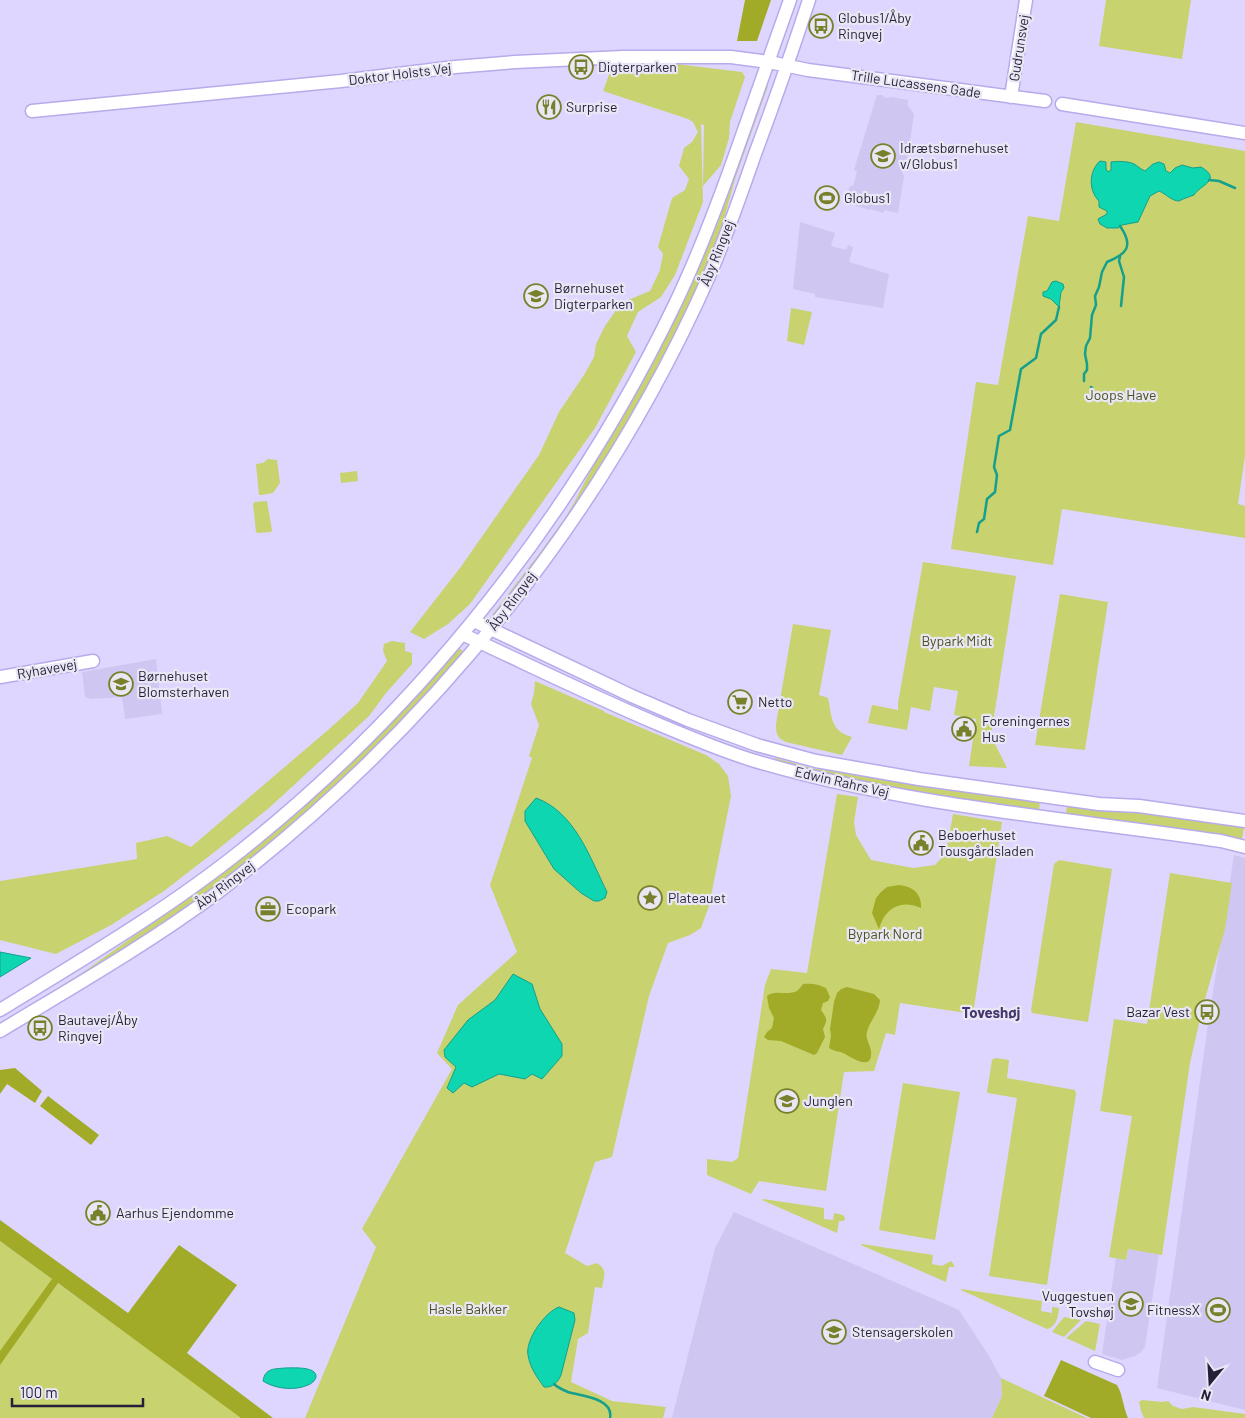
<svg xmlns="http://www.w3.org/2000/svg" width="1245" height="1418" font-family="Barlow,sans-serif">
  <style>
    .built { fill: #cfc7f2 }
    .green { fill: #c8d26e }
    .forest { fill: #a1ab27 }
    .water { fill: #0ed6b1; stroke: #159f8d }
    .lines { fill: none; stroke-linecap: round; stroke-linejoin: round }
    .stream { stroke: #159f8d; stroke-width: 2.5 }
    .secondary-casing { stroke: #b8aaeb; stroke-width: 15 }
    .secondary { stroke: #fff; stroke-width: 12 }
    .labels { text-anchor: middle; stroke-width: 4.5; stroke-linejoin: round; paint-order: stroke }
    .poi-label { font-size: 14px; fill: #251f38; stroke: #eae7f5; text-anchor: start }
    .street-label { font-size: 14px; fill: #251f38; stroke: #eae7f5 }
    .park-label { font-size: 14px; fill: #4b501f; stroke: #eae7f5 }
    .neighbourhood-label { font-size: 15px; font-weight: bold; fill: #45366e; stroke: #eae7f5 }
  </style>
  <rect width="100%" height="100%" fill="#ded6ff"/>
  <path class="built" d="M877 95H882L885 98 892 97 908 100V106L914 114 910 141 906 145 908 153 906 166 902 172 904 176 898 213 884 210V213L870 209 869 210 845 202 850 186H853L857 172 854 170Z
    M800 222 835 233 831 246 846 250 848 245 853 247 849 262 889 274 883 308 815 297V294L793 289Z
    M156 659 162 714 125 719 122 697 91 699 85 697 82 672Z
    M1234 855 1245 858V1410L1157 1388 1208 1024Z
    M734 1212 959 1310 989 1356 1001 1378 1002 1396 992 1418H672L715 1248Z
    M1128 1249 1159 1254 1145 1347 1140 1353 1135 1356 1122 1360 1102 1354 1116 1258 1126 1260Z"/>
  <path class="green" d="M1106 0H1191L1182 59 1099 46Z
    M613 64H676L742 72 745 77 730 122 729 138 721 165 703 186 704 125 701 124 703 202 675 275 661 297 638 312 627 336 636 352 595 428 470 604 448 624 424 639 410 632 460 568 539 455 559 412 584 375 594 357 596 344 605 326 621 303 650 291 660 270 663 254 658 247 672 198 685 190 689 179 679 166 684 148 692 142 698 132 693 122 688 119 603 91Z
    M766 85 768 86 735 179 719 237 706 269 668 349 622 431 590 483 541 555 494 617 492 615 539 554 565 518 574 503 600 452 661 347 698 268 717 224Z
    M1076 122 1245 151V456L1238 504 1245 506V538L1062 509 1053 565 951 549 976 382 998 385 1028 216 1059 221Z
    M791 308 812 312 804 345 787 341Z
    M268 459 277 460 280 483 273 493 261 495H259L256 464 263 463Z
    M357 471 358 481 341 483 340 473Z
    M267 501 272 530 271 532 258 533 256 532 253 504 255 502Z
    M923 562 1016 576 991 736 1007 768 969 766 976 719 954 715 958 691 934 687 930 711 911 707 907 730 868 723 872 705 898 710V703Z
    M1060 594 1108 602 1085 750 1035 745Z
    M793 624 831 630 819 695 828 698C832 716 830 731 852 737L842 755 786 742C777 738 776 734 776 724Z
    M392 641 405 643V651L412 653V664L386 693 369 716 269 808 217 850 164 891 111 925 56 954 0 940V881L137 859 136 843 167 836 191 847 328 730 358 703 387 661 383 651 384 644Z
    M459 648 464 652C388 739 304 821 211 890 144 939 72 982 0 1024L85 971 207 884 383 730Z
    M535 681 604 711V712L706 755 719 764 728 776 731 796 709 906 701 928 690 935 668 943 649 996 612 1157 595 1162 565 1253 587 1266 597 1263C608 1270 604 1276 602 1288L595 1287 588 1333 578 1339 571 1382 612 1401 666 1407 663 1418H305L376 1247 362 1229 452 1069 437 1053 458 1005 517 952 490 885 532 758 529 756 539 725 531 704 534 693Z
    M775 758 812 768 1040 801 1039 811 889 790 774 760Z
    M837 794 858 797 854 822 856 835 871 860 913 868 935 865 946 853 953 814 1002 822 973 1014 900 1003 895 1035 886 1033 874 1071 844 1072 826 1191 759 1181 751 1194 707 1175V1159L732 1162 738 1158 765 985 771 969 807 973Z
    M1070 803 1241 825 1244 828 1242 839 1240 841 1066 815 1067 804Z
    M1059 860 1112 869 1088 1022 1032 1013 1031 1010 1054 864Z
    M1170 873 1232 883 1225 929 1203 1006 1190 1063 1162 1255 1128 1249 1126 1260 1109 1257 1132 1116 1100 1111 1114 1019 1147 1024Z
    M995 1058 1009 1060 1007 1078 1075 1090 1076 1094 1047 1285 989 1276 1017 1098 988 1093 987 1092 992 1060Z
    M903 1083 960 1092 935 1240 879 1230Z
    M763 1199 824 1208V1219L833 1220 834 1213 843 1215 845 1218 844 1221H839L837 1233 762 1200Z
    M0 1241 243 1418H0Z
    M862 1244 933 1255 932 1264 942 1266 951 1261 954 1265V1267H949L946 1282 861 1245Z
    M961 1289 1042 1301 1041 1311 1052 1313V1307L1059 1308C1058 1316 1057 1327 1047 1329L961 1290Z
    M1064 1317 1081 1320 1064 1337 1052 1332Z
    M1086 1321 1100 1324 1095 1351 1066 1338Z
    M1001 1378 1087 1418H992L1002 1396Z
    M1142 1400 1162 1402 1168 1401 1173 1406 1182 1409 1193 1407 1245 1414V1418H1144L1141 1411 1139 1402Z"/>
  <path class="forest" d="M745 0H771L757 41H737Z
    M899 885C913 886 922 894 921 908 900 899 885 908 879 929L872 913 876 898 881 892 887 887Z
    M803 984C811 983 819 984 826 988L830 997 828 1001 823 1003 821 1010C827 1019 828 1019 823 1029L825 1037 817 1053 814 1055 781 1041 768 1040 764 1037 767 1032 772 1028 774 1018 769 1008 767 996C774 989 787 996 797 991 799 989 801 987 803 984Z
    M847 987 874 994 880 1000C879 1013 870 1020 867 1032 865 1038 870 1044 871 1051 873 1073 851 1057 843 1053 838 1051 833 1051 829 1048L831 1036 830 1029 834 1002 837 993 841 989Z
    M15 1068 42 1091 35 1103 7 1084 0 1094V1070Z
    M48 1096 99 1135 91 1145 40 1106Z
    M0 1220 128 1313 179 1245 237 1285 187 1353 273 1418H241L58 1283 0 1365V1351L52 1279 0 1241Z
    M1061 1360 1117 1385C1123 1395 1123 1407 1128 1418H1091L1044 1396Z"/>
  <path class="water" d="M1100 161 1106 162V169L1108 172 1111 170V162C1117 161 1128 161 1134 164 1138 166 1140 169 1145 171L1153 164 1159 162 1164 164 1166 171 1170 173 1175 168 1182 165 1193 168 1201 167C1223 180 1200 185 1194 195L1183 199 1179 201C1172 201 1166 194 1159 191L1150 196 1138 222 1122 225 1118 228H1107L1100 224 1098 219 1107 214V211L1099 207V201C1088 190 1089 171 1100 161Z
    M1056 281 1063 284 1064 288 1061 292 1059 307 1051 299 1043 296V292L1047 291 1052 282Z
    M536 798C575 812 590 858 607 892L605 898 599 901H594L581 893 554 869 525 821V811Z
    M0 952 31 958 0 977Z
    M513 974 532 984 540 1009 562 1044V1056L542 1079 532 1074 525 1079 499 1074 472 1087 464 1083 453 1093 447 1088 456 1067 445 1057 444 1050 468 1020 495 1000Z
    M559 1307 574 1313 575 1320 561 1375C558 1382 553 1388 544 1387 537 1377 530 1368 528 1355 525 1340 545 1312 559 1307Z
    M285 1368C292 1368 317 1366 316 1377 315 1381 311 1384 308 1385 295 1391 275 1389 263 1381 265 1368 274 1369 285 1368Z"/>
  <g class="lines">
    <path class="stream" d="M1209 180 1219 181 1235 188
      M1120 257 1119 261 1124 277 1121 306
      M1084 381V374L1087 370V364L1085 354 1086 346 1090 338 1092 315 1096 305 1095 296 1099 287 1102 272 1107 262C1127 254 1134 246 1120 226
      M1091 387 1093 389
      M977 532 979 523 984 519 987 499 995 492 997 475 994 467 999 436 1010 430 1021 369 1036 358 1041 334 1056 320 1059 307
      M554 1384C558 1388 563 1390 568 1392 581 1396 614 1398 610 1418"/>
    <g class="secondary-casing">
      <path id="secondary" d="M1011 97 1026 0
        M1062 104 1245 133
        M32 111 341 81 455 67 515 62 623 57H731L769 62 808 70 1045 101
        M474 621 632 696 688 720 757 745 816 761 919 779 1099 804 1139 806 1245 821
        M462 634C527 664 592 696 658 724 689 737 722 751 755 761 906 806 1065 818 1221 841L1245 847
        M0 677 93 661
        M0 1010C83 959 167 910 243 849 424 705 575 512 675 304 700 252 720 198 739 144 756 96 773 48 790 0
        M0 1031C73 987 148 944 217 893 428 733 603 517 710 274 727 235 741 194 755 154 774 103 792 52 809 0
        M1095 1362 1118 1370"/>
    </g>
    <use href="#secondary" class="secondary"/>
  </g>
  <defs>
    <g id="bus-ring" transform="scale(1.25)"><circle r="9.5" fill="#eae7f5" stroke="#79802b" stroke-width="1.5"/><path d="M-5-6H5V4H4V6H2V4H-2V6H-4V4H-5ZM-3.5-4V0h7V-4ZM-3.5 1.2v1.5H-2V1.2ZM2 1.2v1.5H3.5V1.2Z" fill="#79802b"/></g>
    <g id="restaurant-ring" transform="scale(1.25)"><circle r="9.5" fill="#eae7f5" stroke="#79802b" stroke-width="1.5"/><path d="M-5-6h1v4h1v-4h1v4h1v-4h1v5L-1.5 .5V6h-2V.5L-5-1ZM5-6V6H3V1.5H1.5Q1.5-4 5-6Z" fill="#79802b"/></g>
    <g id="school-ring" transform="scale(1.25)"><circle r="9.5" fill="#eae7f5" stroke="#79802b" stroke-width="1.5"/><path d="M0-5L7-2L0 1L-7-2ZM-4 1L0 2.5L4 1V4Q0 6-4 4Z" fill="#79802b"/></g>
    <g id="stadium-ring" transform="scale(1.25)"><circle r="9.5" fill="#eae7f5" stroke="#79802b" stroke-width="1.5"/><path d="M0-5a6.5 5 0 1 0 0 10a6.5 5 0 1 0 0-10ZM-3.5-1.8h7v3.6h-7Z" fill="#79802b"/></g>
    <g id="supermarket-ring" transform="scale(1.25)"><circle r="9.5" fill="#eae7f5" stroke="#79802b" stroke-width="1.5"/><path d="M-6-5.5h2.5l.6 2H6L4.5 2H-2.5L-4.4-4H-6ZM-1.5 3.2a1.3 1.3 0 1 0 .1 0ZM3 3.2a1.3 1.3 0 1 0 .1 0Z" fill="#79802b"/></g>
    <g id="civic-ring" transform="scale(1.25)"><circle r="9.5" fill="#eae7f5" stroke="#79802b" stroke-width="1.5"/><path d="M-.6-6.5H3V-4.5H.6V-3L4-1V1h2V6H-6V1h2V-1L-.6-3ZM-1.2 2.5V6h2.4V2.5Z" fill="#79802b"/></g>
    <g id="sight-ring" transform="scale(1.25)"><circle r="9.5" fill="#eae7f5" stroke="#79802b" stroke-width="1.5"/><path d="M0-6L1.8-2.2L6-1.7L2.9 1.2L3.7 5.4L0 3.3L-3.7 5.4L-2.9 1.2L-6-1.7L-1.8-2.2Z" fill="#79802b"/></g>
    <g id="office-ring" transform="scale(1.25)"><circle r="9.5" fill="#eae7f5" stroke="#79802b" stroke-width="1.5"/><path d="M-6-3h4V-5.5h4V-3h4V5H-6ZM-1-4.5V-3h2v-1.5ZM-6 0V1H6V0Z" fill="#79802b"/></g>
  </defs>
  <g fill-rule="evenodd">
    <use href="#bus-ring" x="821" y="26"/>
    <use href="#bus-ring" x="581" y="67"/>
    <use href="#restaurant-ring" x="549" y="107"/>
    <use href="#school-ring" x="883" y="156"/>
    <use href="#stadium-ring" x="827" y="198"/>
    <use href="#school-ring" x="536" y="296"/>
    <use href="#school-ring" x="121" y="684"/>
    <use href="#supermarket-ring" x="740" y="702"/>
    <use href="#civic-ring" x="964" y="729"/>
    <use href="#civic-ring" x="921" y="843"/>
    <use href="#sight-ring" x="650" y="898"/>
    <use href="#office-ring" x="268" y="909"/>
    <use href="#bus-ring" x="1207" y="1012"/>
    <use href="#bus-ring" x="40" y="1028"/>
    <use href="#school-ring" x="787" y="1101"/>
    <use href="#civic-ring" x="98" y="1213"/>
    <use href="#school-ring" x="1131" y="1304"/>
    <use href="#stadium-ring" x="1218" y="1310"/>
    <use href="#school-ring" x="834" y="1332"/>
  </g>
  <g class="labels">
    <g class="poi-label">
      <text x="838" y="23">Globus1/Åby<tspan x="838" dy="16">Ringvej</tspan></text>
      <text x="598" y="72">Digterparken</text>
      <text x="566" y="112">Surprise</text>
      <text x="900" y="153">Idrætsbørnehuset<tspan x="900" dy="16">v/Globus1</tspan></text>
      <text x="844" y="203">Globus1</text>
      <text x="554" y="293">Børnehuset<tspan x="554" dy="16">Digterparken</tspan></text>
      <text x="138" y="681">Børnehuset<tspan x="138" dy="16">Blomsterhaven</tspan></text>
      <text x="758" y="707">Netto</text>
      <text x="982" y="726">Foreningernes<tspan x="982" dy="16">Hus</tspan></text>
      <text x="938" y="840">Beboerhuset<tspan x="938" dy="16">Tousgårdsladen</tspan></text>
      <text x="668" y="903">Plateauet</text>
      <text x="286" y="914">Ecopark</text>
      <text x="1190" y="1017" text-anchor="end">Bazar Vest</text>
      <text x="58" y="1025">Bautavej/Åby<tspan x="58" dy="16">Ringvej</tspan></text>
      <text x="804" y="1106">Junglen</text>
      <text x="116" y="1218">Aarhus Ejendomme</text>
      <text x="1114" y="1301" text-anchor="end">Vuggestuen<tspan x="1114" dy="16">Tovshøj</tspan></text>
      <text x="1200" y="1315" text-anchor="end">FitnessX</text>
      <text x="852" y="1337">Stensagerskolen</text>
    </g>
    <g class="street-label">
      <text transform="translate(1019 48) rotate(-81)" y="5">Gudrunsvej</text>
      <text transform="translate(400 74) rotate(-7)" y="5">Doktor Holsts Vej</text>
      <text transform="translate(916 84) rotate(8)" y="5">Trille Lucassens Gade</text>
      <text transform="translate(717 253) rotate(-68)" y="5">Åby Ringvej</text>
      <text transform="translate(512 601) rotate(-53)" y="5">Åby Ringvej</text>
      <text transform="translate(47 669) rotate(-10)" y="5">Ryhavevej</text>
      <text transform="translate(842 782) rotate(13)" y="5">Edwin Rahrs Vej</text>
      <text transform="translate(225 885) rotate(-37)" y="5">Åby Ringvej</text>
    </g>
    <g class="park-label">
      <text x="1121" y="400">Joops Have</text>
      <text x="957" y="646">Bypark Midt</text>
      <text x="885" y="939">Bypark Nord</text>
      <text x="468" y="1314">Hasle Bakker</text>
    </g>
    <g class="neighbourhood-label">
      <text x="991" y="1018">Toveshøj</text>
    </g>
  </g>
  <g transform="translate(1210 1383) rotate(198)" stroke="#eae7f5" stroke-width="4" paint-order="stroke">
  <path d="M0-4L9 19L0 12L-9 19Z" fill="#251f38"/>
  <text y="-8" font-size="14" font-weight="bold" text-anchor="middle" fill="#251f38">N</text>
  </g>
  <path d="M12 1398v8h131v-8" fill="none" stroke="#251f38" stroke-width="2.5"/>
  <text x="20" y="1398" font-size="15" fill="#251f38" stroke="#eae7f5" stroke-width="4" paint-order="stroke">100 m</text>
</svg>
